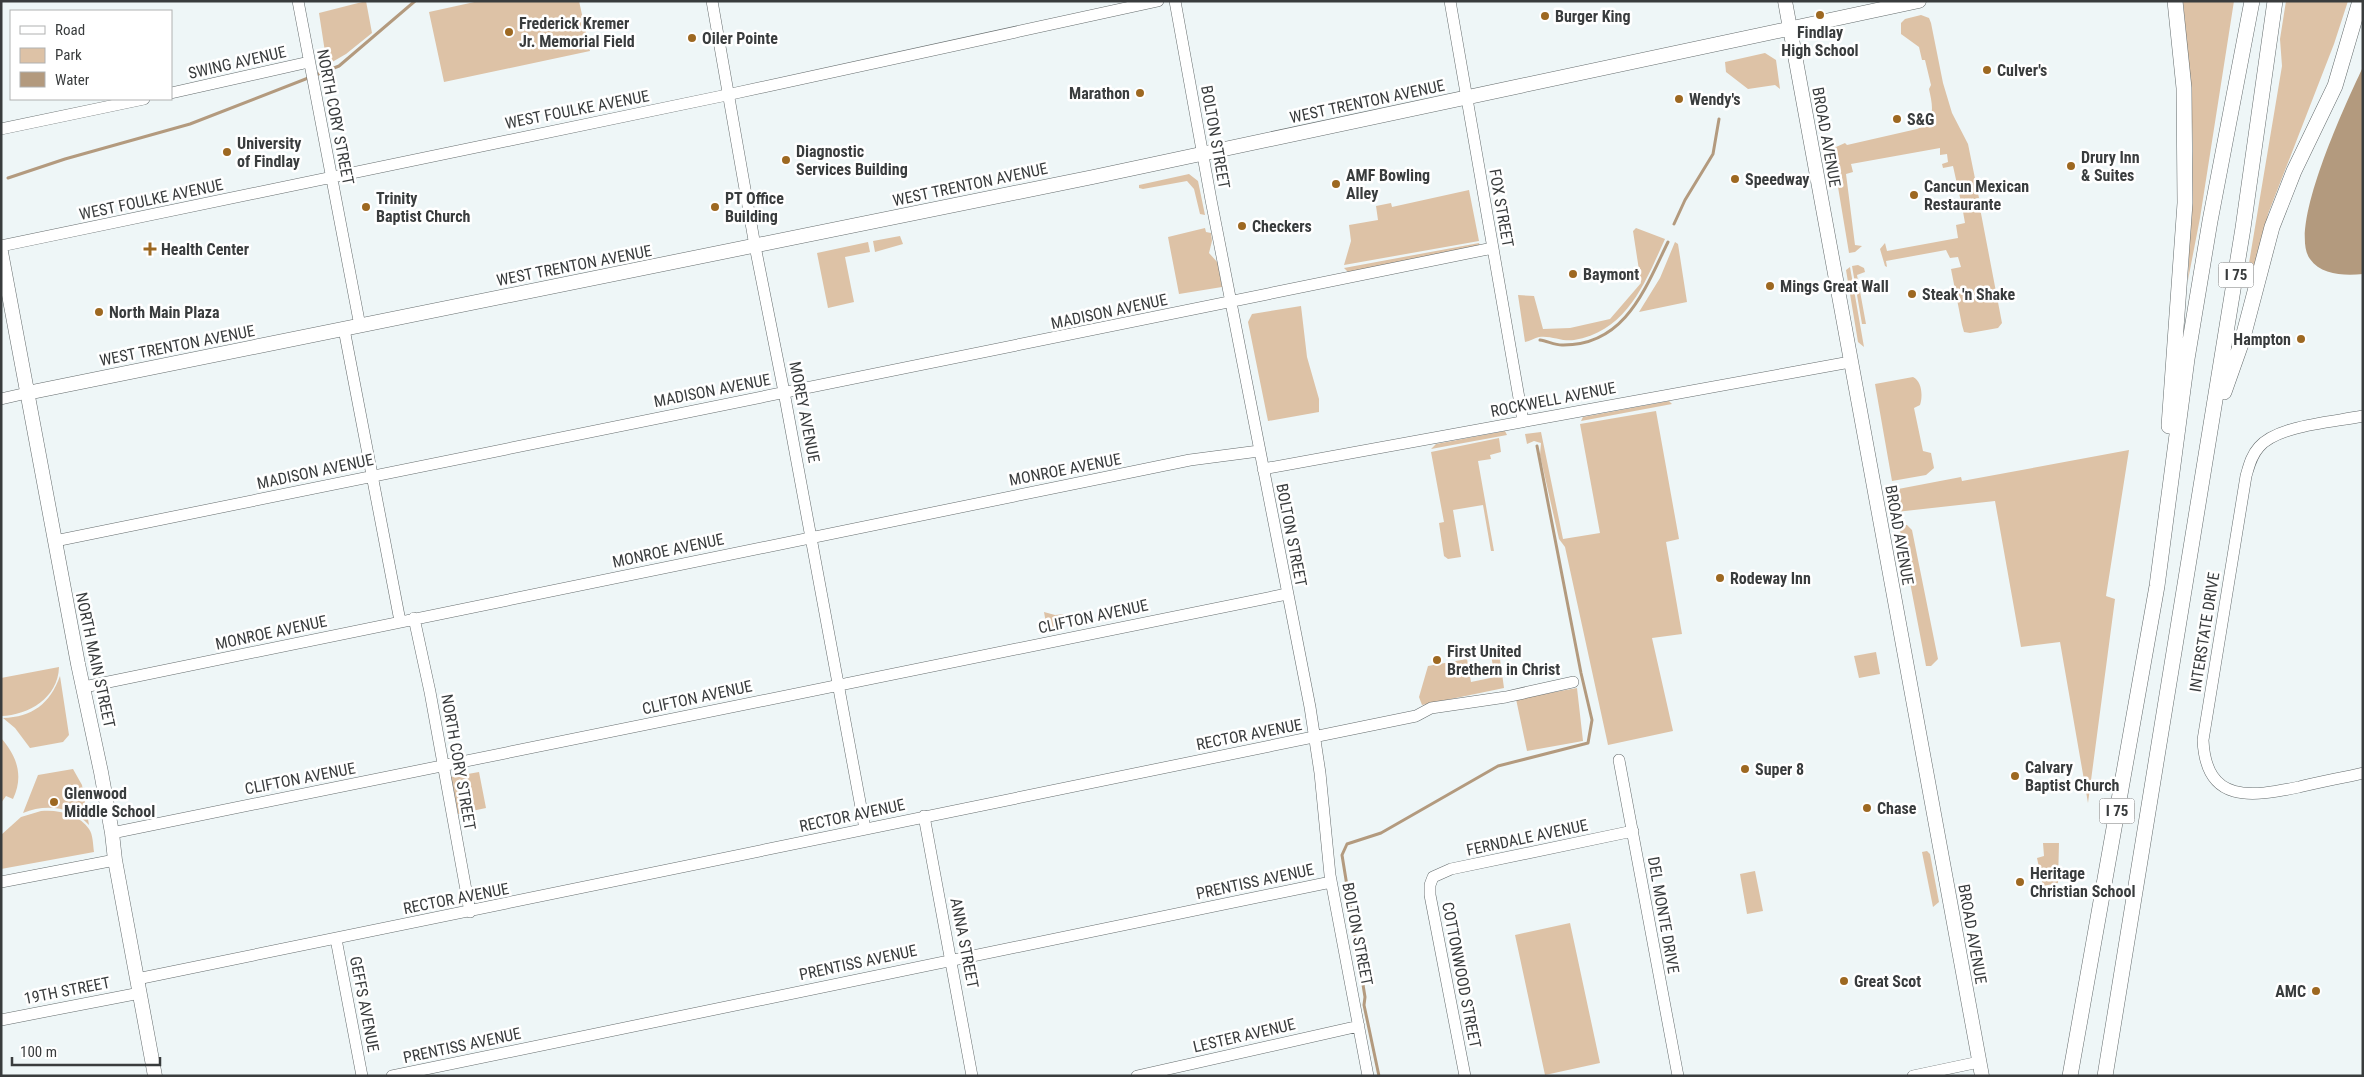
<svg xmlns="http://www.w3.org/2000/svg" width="2364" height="1077" font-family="'Roboto Condensed',sans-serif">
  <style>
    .green { fill: #ddc2a6 }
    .water { fill: #b39a7e }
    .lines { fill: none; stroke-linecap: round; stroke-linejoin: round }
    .stream { stroke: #b39a7e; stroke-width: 3 }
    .minor-casing { stroke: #646b6c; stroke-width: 12 }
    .major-casing { stroke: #646b6c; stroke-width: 15 }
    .highway-casing { stroke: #646b6c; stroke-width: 16 }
    .minor { stroke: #fff; stroke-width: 11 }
    .major { stroke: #fff; stroke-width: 14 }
    .highway { stroke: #fff; stroke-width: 15 }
    .poi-dot { fill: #9d6821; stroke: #fff; stroke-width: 2 }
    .labels { text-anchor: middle; stroke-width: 5; stroke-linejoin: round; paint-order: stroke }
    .shield { fill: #fff; stroke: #747677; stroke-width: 1 }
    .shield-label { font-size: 15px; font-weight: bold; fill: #393c3d }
    .poi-label { font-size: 16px; font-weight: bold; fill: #393c3d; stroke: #fff; text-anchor: start }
    .street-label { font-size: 16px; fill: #393c3d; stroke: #fff }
  </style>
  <rect width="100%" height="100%" fill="#eef6f7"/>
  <path class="green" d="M366 1 372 33 346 54 327 65 319 13Z
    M479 1H579L590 51 444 82 429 12Z
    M2183 1H2234L2200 218 2188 280 2193 151 2191 92Z
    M2286 1H2348L2334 44 2268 214 2264 238 2249 284 2245 287 2282 66 2280 39Z
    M1921 15 1929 18 1931 23 1943 83 1952 113 1968 144 1979 198 1961 202 1953 166 1943 168 1942 164 1948 162 1947 154 1940 155V148L1851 164 1853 172 1846 174 1855 245 1862 246 1855 252 1849 253 1831 145 1836 147 1845 143 1847 145 1917 129C1936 121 1933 107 1929 89L1931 85 1925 60H1922L1919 47 1901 34V23L1905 19Z
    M1765 53 1776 60 1780 89 1775 85 1748 89 1726 72 1725 62Z
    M1189 174 1198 181 1205 215 1200 214 1194 189 1187 181 1143 189 1139 188V185Z
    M1469 190 1479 241 1344 265 1351 241 1349 225 1378 220 1376 206 1391 203 1392 207Z
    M1979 203 2002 323 1998 328 1970 333 1964 332 1962 325 1951 269 1961 267 1958 257 1950 258 1946 250 1886 261 1887 267 1885 266 1880 249 1885 243 1887 251 1958 238 1956 225 1965 223 1962 206Z
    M1205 228 1206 232 1211 233 1212 241 1209 253 1218 263 1222 287 1179 294 1168 237Z
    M1636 228 1665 239C1645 283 1627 331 1574 340 1563 342 1550 335 1539 337 1535 338 1530 341 1525 342L1518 295 1534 296 1543 329 1570 328 1610 319 1641 283 1633 231Z
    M900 236 903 244 875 252 873 241Z
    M868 242 870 252 845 257 854 302 828 308 817 253Z
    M1675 242 1678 244 1687 302 1639 312 1660 278Z
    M1479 243 1480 246 1348 272 1344 268Z
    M1858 265 1864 268 1865 272 1857 275 1866 324H1862L1852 266Z
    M1850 267 1864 347 1858 342 1846 270Z
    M1301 306 1307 357 1319 399V412L1268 421 1248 322 1252 314Z
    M1913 377C1922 381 1923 396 1920 405L1914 408 1923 451 1931 453 1934 468 1926 475 1892 481 1875 384Z
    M1669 401 1672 404 1581 421 1583 417Z
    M1656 411 1679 539 1666 542 1682 634 1652 638 1673 731 1608 745 1565 547 1559 539 1540 455 1541 443 1534 441 1527 444 1525 434 1541 432 1563 539 1600 533 1580 424Z
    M1505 431 1507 435 1431 449 1436 444Z
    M1499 438 1501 452 1490 455 1491 459 1478 461 1494 551H1491L1483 505 1453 510 1461 557 1448 559 1444 556 1439 523 1444 522 1431 452Z
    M2129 450 2106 596 2115 599 2088 803 2060 642 2021 647 1995 501 1896 512 1893 490 1961 477 1962 481Z
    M1899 525H1907L1912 530 1938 659 1931 666H1926Z
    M1044 612 1055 615 1065 614 1067 624 1047 629Z
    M1490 650 1499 652 1504 688 1422 705 1419 697 1428 666 1467 659 1471 682 1495 677Z
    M1876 652 1880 674 1859 678 1854 656Z
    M59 667C58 698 29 715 1 716V678Z
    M60 676 69 735 63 742 30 748 15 728 3 718C32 717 50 704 60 676Z
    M1577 688 1583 741 1527 751 1516 699Z
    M1 738C17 756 24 776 13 799L6 796 1 803Z
    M73 769 82 785 89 825C73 807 46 803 23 813L38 775Z
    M479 772 486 808 458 814 451 777Z
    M41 811C59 809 80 815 89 829 93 834 93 845 94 852L1 869V835L21 817Z
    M2043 843H2059L2058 883 2043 886 2037 858 2044 856Z
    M1927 851 1930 854 1939 902 1933 907 1922 852Z
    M1755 871 1763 911 1747 914 1740 874Z
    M1570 923 1600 1063 1545 1075 1515 935Z"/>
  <path class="water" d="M2363 67V274C2345 276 2321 275 2310 259 2287 228 2347 101 2363 67Z"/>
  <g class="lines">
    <path class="stream" d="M8 178 65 159 190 124 339 66 415 1
      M1674 224 1685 200 1713 154 1719 119
      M1540 340C1547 341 1555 345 1562 345 1625 346 1645 289 1668 242
      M1379 1076 1364 1005 1365 997 1342 855 1347 844 1381 833 1498 766 1588 743 1592 720 1581 673 1537 446"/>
    <g class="minor-casing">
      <path id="minor" d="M298 1 360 326
        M712 1 755 246 784 392 865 829
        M1175 1 1211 200 1310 707 1320 773 1330 875 1368 1076
        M1450 1 1523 421
        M171 93 309 62
        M1 129 144 99
        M1 246 722 96 1158 1
        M344 329 400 621
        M1 399 27 393
        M2363 416C2334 422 2278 425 2259 447 2251 456 2249 466 2246 476L2203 740C2206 804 2251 797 2299 787 2320 782 2341 778 2363 773
        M1263 469 1850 362
        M55 541 1493 248
        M414 618 430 692 470 912
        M84 687 1190 460 1259 451
        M1619 760 1678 1076
        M924 816 972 1076
        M112 833 1287 594
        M1 882 115 860
        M336 939 362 1076
        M137 979 1367 726 1416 716 1431 708 1506 697 1573 682
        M1 1020 140 993
        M392 1076 1331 882
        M1137 1076 1359 1026
        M1465 1076 1430 895V885L1433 877 1451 869 1633 831
        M1913 1076 1979 1062"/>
    </g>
    <g class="major-casing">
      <path id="major" d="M1785 1 1982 1076
        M1 252 78 664 101 772 112 833 115 860 155 1076
        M27 393 1093 177 1919 1"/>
    </g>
    <g class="highway-casing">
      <path id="highway" d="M2224 392 2242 341 2272 227 2294 171 2335 86 2360 1
        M2169 426 2185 203 2184 88 2175 1
        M2070 1076 2157 586 2187 359 2210 221 2252 1
        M2105 1076 2243 228 2275 1"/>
    </g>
    <use href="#minor" class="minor"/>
    <use href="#major" class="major"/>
    <use href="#highway" class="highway"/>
  </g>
  <g class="poi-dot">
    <circle cx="1820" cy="15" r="5"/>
    <circle cx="1545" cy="16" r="5"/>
    <circle cx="509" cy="32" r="5"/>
    <circle cx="692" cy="38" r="5"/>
    <circle cx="1987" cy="70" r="5"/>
    <circle cx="1140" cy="93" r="5"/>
    <circle cx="1679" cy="99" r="5"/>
    <circle cx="1897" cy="119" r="5"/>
    <circle cx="227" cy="152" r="5"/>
    <circle cx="786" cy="160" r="5"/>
    <circle cx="2071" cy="166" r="5"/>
    <circle cx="1735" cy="179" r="5"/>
    <circle cx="1336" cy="184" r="5"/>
    <circle cx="1914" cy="195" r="5"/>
    <circle cx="366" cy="207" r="5"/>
    <circle cx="715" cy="207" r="5"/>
    <circle cx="1242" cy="226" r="5"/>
    <path d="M147.5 241.5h5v5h5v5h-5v5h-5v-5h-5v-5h5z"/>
    <circle cx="1573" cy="274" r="5"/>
    <circle cx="1770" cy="286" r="5"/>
    <circle cx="1912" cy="294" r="5"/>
    <circle cx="99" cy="312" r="5"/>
    <circle cx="2301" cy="339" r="5"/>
    <circle cx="1720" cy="578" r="5"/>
    <circle cx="1437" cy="660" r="5"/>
    <circle cx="1745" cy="769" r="5"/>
    <circle cx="2015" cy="776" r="5"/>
    <circle cx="54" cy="802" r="5"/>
    <circle cx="1867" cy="808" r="5"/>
    <circle cx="2020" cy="882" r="5"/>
    <circle cx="1844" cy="981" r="5"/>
    <circle cx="2316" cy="991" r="5"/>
  </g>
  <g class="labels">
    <g class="shield">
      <rect x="2218.5" y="262.5" width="35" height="25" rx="4"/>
      <rect x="2099.5" y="798.5" width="35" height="25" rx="4"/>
    </g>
    <g class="shield-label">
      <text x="2236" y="280">I 75</text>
      <text x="2117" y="816">I 75</text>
    </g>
    <g class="poi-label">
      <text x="1555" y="22">Burger King</text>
      <text x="519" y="29">Frederick Kremer<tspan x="519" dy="18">Jr. Memorial Field</tspan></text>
      <text x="1820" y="38" text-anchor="middle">Findlay<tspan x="1820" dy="18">High School</tspan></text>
      <text x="702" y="44">Oiler Pointe</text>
      <text x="1997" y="76">Culver's</text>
      <text x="1130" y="99" text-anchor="end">Marathon</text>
      <text x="1689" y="105">Wendy's</text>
      <text x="1907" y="125">S&amp;G</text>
      <text x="237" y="149">University<tspan x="237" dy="18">of Findlay</tspan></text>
      <text x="796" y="157">Diagnostic<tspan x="796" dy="18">Services Building</tspan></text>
      <text x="2081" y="163">Drury Inn<tspan x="2081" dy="18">&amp; Suites</tspan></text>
      <text x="1346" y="181">AMF Bowling<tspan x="1346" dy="18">Alley</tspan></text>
      <text x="1745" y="185">Speedway</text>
      <text x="1924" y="192">Cancun Mexican<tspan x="1924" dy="18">Restaurante</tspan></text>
      <text x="376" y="204">Trinity<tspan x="376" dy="18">Baptist Church</tspan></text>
      <text x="725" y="204">PT Office<tspan x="725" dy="18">Building</tspan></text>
      <text x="1252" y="232">Checkers</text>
      <text x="161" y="255">Health Center</text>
      <text x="1583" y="280">Baymont</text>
      <text x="1780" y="292">Mings Great Wall</text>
      <text x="1922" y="300">Steak 'n Shake</text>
      <text x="109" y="318">North Main Plaza</text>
      <text x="2291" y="345" text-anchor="end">Hampton</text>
      <text x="1730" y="584">Rodeway Inn</text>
      <text x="1447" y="657">First United<tspan x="1447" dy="18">Brethern in Christ</tspan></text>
      <text x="2025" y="773">Calvary<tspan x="2025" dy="18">Baptist Church</tspan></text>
      <text x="1755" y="775">Super 8</text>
      <text x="64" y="799">Glenwood<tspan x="64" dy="18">Middle School</tspan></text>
      <text x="1877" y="814">Chase</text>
      <text x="2030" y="879">Heritage<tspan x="2030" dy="18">Christian School</tspan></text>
      <text x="1854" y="987">Great Scot</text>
      <text x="2306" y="997" text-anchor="end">AMC</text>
    </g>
    <g class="street-label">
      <text transform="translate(237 62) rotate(-13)" y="6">SWING AVENUE</text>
      <text transform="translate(1367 101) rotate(-12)" y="6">WEST TRENTON AVENUE</text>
      <text transform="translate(577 109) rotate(-11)" y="6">WEST FOULKE AVENUE</text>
      <text transform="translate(336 117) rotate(79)" y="6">NORTH CORY STREET</text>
      <text transform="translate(1216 137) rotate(80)" y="6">BOLTON STREET</text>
      <text transform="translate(1827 137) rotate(80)" y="6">BROAD AVENUE</text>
      <text transform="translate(970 184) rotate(-12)" y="6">WEST TRENTON AVENUE</text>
      <text transform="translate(151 199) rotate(-12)" y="6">WEST FOULKE AVENUE</text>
      <text transform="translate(1502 208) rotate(80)" y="6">FOX STREET</text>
      <text transform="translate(574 265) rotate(-11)" y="6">WEST TRENTON AVENUE</text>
      <text transform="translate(1109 311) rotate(-12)" y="6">MADISON AVENUE</text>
      <text transform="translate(177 345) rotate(-11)" y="6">WEST TRENTON AVENUE</text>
      <text transform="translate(712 390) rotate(-11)" y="6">MADISON AVENUE</text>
      <text transform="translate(1553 399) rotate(-11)" y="6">ROCKWELL AVENUE</text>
      <text transform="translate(805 412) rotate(79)" y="6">MOREY AVENUE</text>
      <text transform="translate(1065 469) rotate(-11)" y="6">MONROE AVENUE</text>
      <text transform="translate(315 471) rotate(-12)" y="6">MADISON AVENUE</text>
      <text transform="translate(1292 535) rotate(79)" y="6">BOLTON STREET</text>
      <text transform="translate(1900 535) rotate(80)" y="6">BROAD AVENUE</text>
      <text transform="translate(668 550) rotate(-12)" y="6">MONROE AVENUE</text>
      <text transform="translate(1093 616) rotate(-12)" y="6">CLIFTON AVENUE</text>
      <text transform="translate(271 632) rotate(-12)" y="6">MONROE AVENUE</text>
      <text transform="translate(2204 632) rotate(-81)" y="6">INTERSTATE DRIVE</text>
      <text transform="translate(96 660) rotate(78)" y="6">NORTH MAIN STREET</text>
      <text transform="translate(697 697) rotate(-12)" y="6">CLIFTON AVENUE</text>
      <text transform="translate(1249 734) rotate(-11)" y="6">RECTOR AVENUE</text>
      <text transform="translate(459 762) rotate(80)" y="6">NORTH CORY STREET</text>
      <text transform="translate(300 778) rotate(-11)" y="6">CLIFTON AVENUE</text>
      <text transform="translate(852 815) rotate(-12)" y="6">RECTOR AVENUE</text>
      <text transform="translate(1527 837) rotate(-12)" y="6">FERNDALE AVENUE</text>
      <text transform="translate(1255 881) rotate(-12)" y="6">PRENTISS AVENUE</text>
      <text transform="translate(456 898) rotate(-11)" y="6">RECTOR AVENUE</text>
      <text transform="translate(1664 915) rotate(80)" y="6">DEL MONTE DRIVE</text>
      <text transform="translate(1358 934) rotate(79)" y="6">BOLTON STREET</text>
      <text transform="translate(1973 934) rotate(80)" y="6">BROAD AVENUE</text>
      <text transform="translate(965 943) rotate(79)" y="6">ANNA STREET</text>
      <text transform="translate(858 962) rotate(-12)" y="6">PRENTISS AVENUE</text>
      <text transform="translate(1462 975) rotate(79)" y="6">COTTONWOOD STREET</text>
      <text transform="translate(67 990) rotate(-11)" y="6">19TH STREET</text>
      <text transform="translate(365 1004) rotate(79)" y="6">GEFFS AVENUE</text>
      <text transform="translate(1244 1035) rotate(-13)" y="6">LESTER AVENUE</text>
      <text transform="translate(462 1045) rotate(-12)" y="6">PRENTISS AVENUE</text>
    </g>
  </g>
  <rect width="2364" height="1077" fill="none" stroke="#393c3d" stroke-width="5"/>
  <rect x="10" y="10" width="162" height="90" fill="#ffffff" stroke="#b0b1b1"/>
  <rect x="20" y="26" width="25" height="8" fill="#ffffff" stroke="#b0b1b1"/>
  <text x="55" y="35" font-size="15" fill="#393c3d">Road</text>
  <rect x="20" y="48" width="25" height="15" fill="#ddc2a6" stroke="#b0b1b1"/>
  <text x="55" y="60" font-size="15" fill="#393c3d">Park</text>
  <rect x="20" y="72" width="25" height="15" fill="#b39a7e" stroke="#b0b1b1"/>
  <text x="55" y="85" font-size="15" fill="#393c3d">Water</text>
  <path d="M12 1057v8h148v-8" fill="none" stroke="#393c3d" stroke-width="2.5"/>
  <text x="20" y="1057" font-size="15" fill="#393c3d" stroke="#ffffff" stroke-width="4" paint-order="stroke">100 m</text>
</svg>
